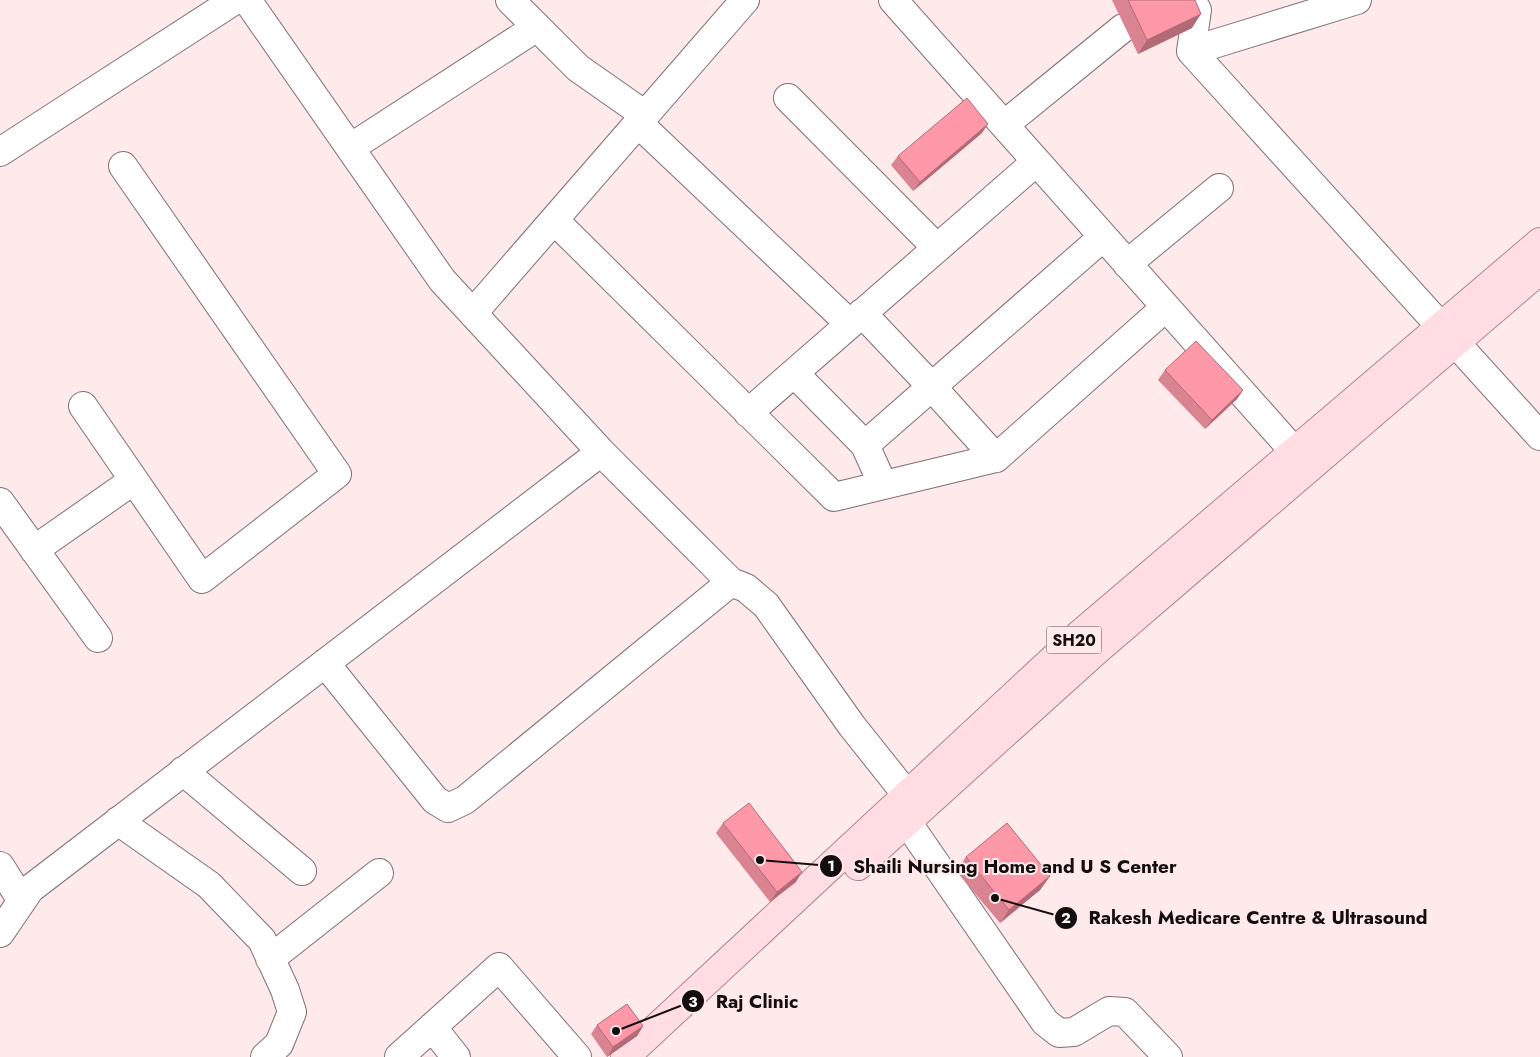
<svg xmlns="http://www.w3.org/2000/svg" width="1540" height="1057" font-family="Jost,sans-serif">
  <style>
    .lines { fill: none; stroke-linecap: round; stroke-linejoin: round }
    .minor-casing { stroke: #816e71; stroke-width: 30 }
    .primary-casing { stroke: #ac858b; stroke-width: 30 }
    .minor { stroke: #fff; stroke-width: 28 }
    .primary { stroke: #ffdde2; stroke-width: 28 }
    .wall { fill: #da8391 }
    .shaded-wall { fill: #b16a76 }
    .building { fill: #fd98a9; stroke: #b16a76 }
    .labels { text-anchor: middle; stroke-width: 4; stroke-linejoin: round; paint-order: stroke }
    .shield { fill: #fee9eb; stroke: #5a4f50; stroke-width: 1 }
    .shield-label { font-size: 16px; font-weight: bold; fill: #130d0e }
    .leader { fill: none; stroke: #130d0e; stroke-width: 2 }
    .callout-dot { fill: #130d0e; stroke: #fee9eb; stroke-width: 2 }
    .mark-label { font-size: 15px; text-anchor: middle; font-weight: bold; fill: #fff }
    .callout-label { font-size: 19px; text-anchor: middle; font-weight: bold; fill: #130d0e; stroke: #fee9eb; stroke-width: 4; stroke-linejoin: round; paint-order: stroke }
  </style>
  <rect width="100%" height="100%" fill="#fee9eb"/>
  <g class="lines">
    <g class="minor-casing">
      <path id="minor" d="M247 0 442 280 601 452 731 582 746 588 766 605 852 726 907 795
        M510 0 578 68 645 115
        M893 0 1309 468
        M1191 0 1197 10 1191 51 1540 436
        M1191 51 1357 0
        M788 98 937 248
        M638 123 850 324
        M1004 125 1123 28
        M350 148 537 27
        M0 152 235 0
        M554 220 834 497 996 458 1166 307
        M1127 264 1219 188
        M473 313 745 0
        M862 313 932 387 996 458
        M794 373 865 445 883 485
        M83 406 202 579 337 474 123 166
        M748 413 1036 162
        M865 445 1103 237
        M0 502 98 638
        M34 550 134 480
        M325 663 435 800 448 808 465 800 731 582
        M183 771 302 871
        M118 821 209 885 262 940 285 990 292 1012 279 1044 265 1057
        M907 822 1045 1022 1059 1033 1074 1032 1109 1011 1125 1012 1168 1057
        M0 866 22 901
        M0 933 30 889 601 452
        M270 959 379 873
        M432 1027 456 1057
        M399 1057 499 967 577 1057"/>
    </g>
    <g class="primary-casing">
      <path id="primary" d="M858 866 1097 650 1540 270
        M625 1057 1079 635 1540 242"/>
    </g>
    <use href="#minor" class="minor"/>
    <use href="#primary" class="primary"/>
  </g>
  <path class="wall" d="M1112 0H1195L1192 28 1138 54Z
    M982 133 913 191 891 165 898 156Z
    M1165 370 1243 390 1237 399 1205 429 1158 380Z
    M723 823 796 882 770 902 716 833Z
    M966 857 1050 876 1040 890 1000 923 956 871Z
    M597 1025 643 1026 637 1036 607 1057 591 1034Z"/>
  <path class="shaded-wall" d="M1201 14 1192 28 1138 54 1147 40Z
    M988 124 982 133 913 191 920 182Z
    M1243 390 1237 399 1205 429 1212 420Z
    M802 872 796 882 770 902 777 892Z
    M1050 876 1040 890 1000 923 1009 910Z
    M643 1026 637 1036 607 1057 613 1047Z"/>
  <path class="building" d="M1128 0H1195L1201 14 1147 40Z
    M967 98 988 124 920 182 898 156Z
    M1196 341 1243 390 1212 420 1165 370Z
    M749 803 802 872 777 892 723 823Z
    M1007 823 1050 876 1009 910 966 857Z
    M627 1004 643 1026 613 1047 597 1025Z"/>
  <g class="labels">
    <rect class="shield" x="1046.5" y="626.5" width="55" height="27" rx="4"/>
    <g class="shield-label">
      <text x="1074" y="646">SH20</text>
    </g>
  </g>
  <path class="leader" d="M760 860L831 866M995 898L1066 918M616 1031L693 1001"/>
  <g class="callout-dot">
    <circle cx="760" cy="860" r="5"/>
    <circle cx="995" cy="898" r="5"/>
    <circle cx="616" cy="1031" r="5"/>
    <circle cx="831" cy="866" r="12"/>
    <circle cx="1066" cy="918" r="12"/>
    <circle cx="693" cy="1001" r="12"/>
  </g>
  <g class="mark-label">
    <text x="831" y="871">1</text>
    <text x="1066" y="923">2</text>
    <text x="693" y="1007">3</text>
  </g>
  <g class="callout-label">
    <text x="1015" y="873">Shaili Nursing Home and U S Center</text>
    <text x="1258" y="924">Rakesh Medicare Centre &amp; Ultrasound</text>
    <text x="757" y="1008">Raj Clinic</text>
  </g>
</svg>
